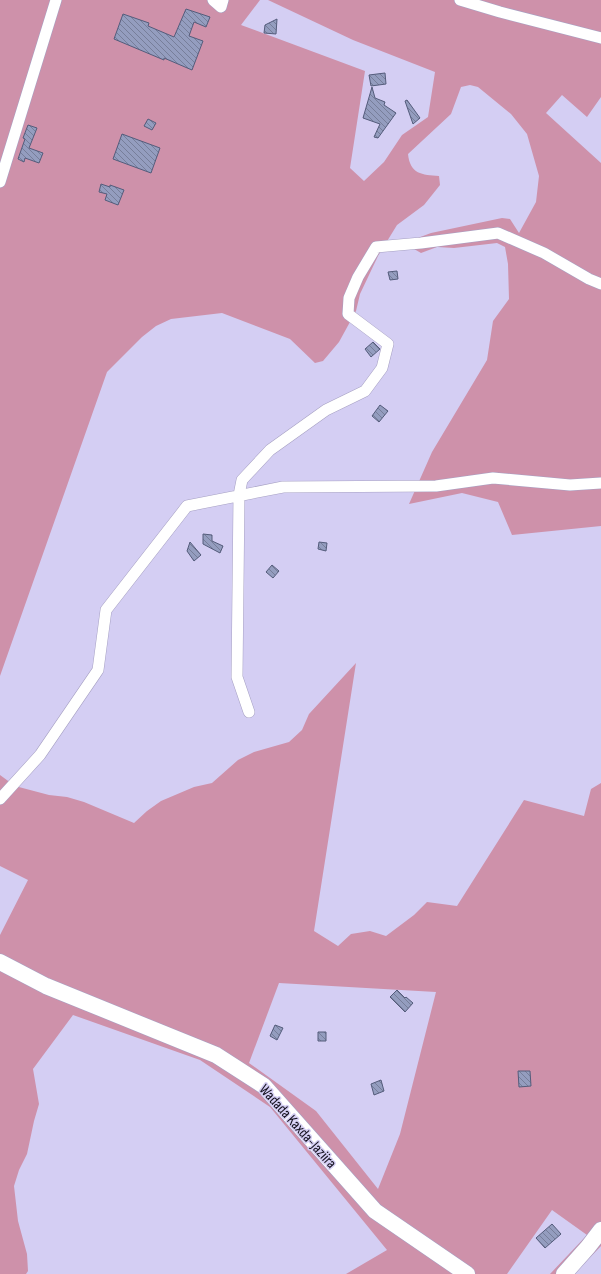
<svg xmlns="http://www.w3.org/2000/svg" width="601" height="1274" font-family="'Sofia Sans Condensed',sans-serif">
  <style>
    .green { fill: #ce91aa; fill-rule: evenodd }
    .building { fill: url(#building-back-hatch); stroke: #545c7b }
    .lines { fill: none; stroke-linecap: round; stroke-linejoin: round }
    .street-casing { stroke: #a6a0c3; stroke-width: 12 }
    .secondary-casing { stroke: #a6a0c3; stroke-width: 17 }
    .street { stroke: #fff; stroke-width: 11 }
    .secondary { stroke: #fff; stroke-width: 16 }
    .labels { text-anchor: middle; stroke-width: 3; stroke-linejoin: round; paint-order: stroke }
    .street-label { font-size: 15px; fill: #110e1b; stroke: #d4cef3 }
  </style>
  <defs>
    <pattern id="building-back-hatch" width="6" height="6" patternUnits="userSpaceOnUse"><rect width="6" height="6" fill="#949dbf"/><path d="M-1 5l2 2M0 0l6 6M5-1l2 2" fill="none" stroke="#777e9a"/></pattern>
  </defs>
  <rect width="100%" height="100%" fill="#d4cef3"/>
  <path class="green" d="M0 0H260L241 25 365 71 350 168 364 181 384 162 402 135 428 117 435 72 353 40 268 0H601V97L587 117 562 95 546 113 601 163V526L512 535 498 502 462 493 409 504 432 452 487 360 493 321 509 299 508 264 505 247 497 243 454 248 437 247 421 253 409 246 415 239 431 233 502 218 510 219 519 233 536 202 539 176 527 134 511 114 478 87 470 85 461 87 451 114 408 154C410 174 422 175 439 176L440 185 424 205 397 225 378 256 360 294 356 311 339 342 323 361 315 363 290 339 222 313 171 319 156 326 142 337 107 372 0 676Z
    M356 663 314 931 338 946 351 934 370 931 386 936 414 915 427 902 457 906 524 800 584 816 591 789 601 783V1246L574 1274H550L587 1235 552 1210 507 1274H346L387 1250 270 1107 200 1060 73 1015 33 1069 39 1104 34 1121 27 1154 19 1170 14 1186 18 1221 27 1254 28 1271 26 1274H0V935L28 880 0 866V775L15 786 49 795 67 797 84 802 134 823 147 811 161 801 194 787 212 783 238 760 254 752 289 742 302 730 309 714ZM279 983 436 992 400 1134 378 1189 316 1111 249 1063Z"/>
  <path class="building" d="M186 9 210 17 206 27 194 22 189 36 203 41 192 70 164 58V60L114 39 123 14 149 23 148 26 174 37Z
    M277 19 276 34 264 33 265 25Z
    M385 73 386 84 371 86 369 75Z
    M372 87 375 98 385 102 384 105 396 113 378 138 374 137 380 124 363 118Z
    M407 100 420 118 413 124 405 101Z
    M148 119 156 123 152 130 144 126Z
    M28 125 37 128 29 148 43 153 39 163 25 158 24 162 18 159 25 139 23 138Z
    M122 134 160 148 151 173 113 159Z
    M101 184 110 187V185L124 190 118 205 105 200 107 194 99 192Z
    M397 271 398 279 390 280 388 272Z
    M373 342 380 349 371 357 365 349Z
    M380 405 388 411 379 422 372 416Z
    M203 534 212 535V541L223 546 220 553 203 544Z
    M190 542 201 555 194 561 187 551Z
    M319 542 327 543 326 551 318 549Z
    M272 565 279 571 273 578 266 572Z
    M397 990 405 998 406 997 413 1003 405 1012 390 997Z
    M275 1025 283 1028 277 1040 270 1036Z
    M318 1032H326V1041H318Z
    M518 1071H530L531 1086 519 1087Z
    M381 1080 384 1091 374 1095 371 1084Z
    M552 1224 561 1234 545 1248 536 1238Z"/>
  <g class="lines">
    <g class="street-casing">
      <path id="street" d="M213 0 221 7 223 0
        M460 0 500 12 601 38
        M0 182 56 0
        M249 712 237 677 239 495 242 480 270 450 326 410 365 391 382 368 388 344 348 314 349 298 358 277 376 247 421 243 498 233 544 253 589 279 601 284
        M0 799 40 755 98 670 106 610 187 506 283 487 436 486 493 478 570 485 601 483"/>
    </g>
    <g class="secondary-casing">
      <path id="secondary" d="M0 962 46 986 216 1055 264 1086 375 1211 467 1274
        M564 1274 588 1247 601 1230"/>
    </g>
    <use href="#street" class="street"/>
    <use href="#secondary" class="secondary"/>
  </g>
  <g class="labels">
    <g class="street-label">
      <text transform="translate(298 1126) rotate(48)" y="5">Wadada Kaxda-Jaziira</text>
    </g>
  </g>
</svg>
